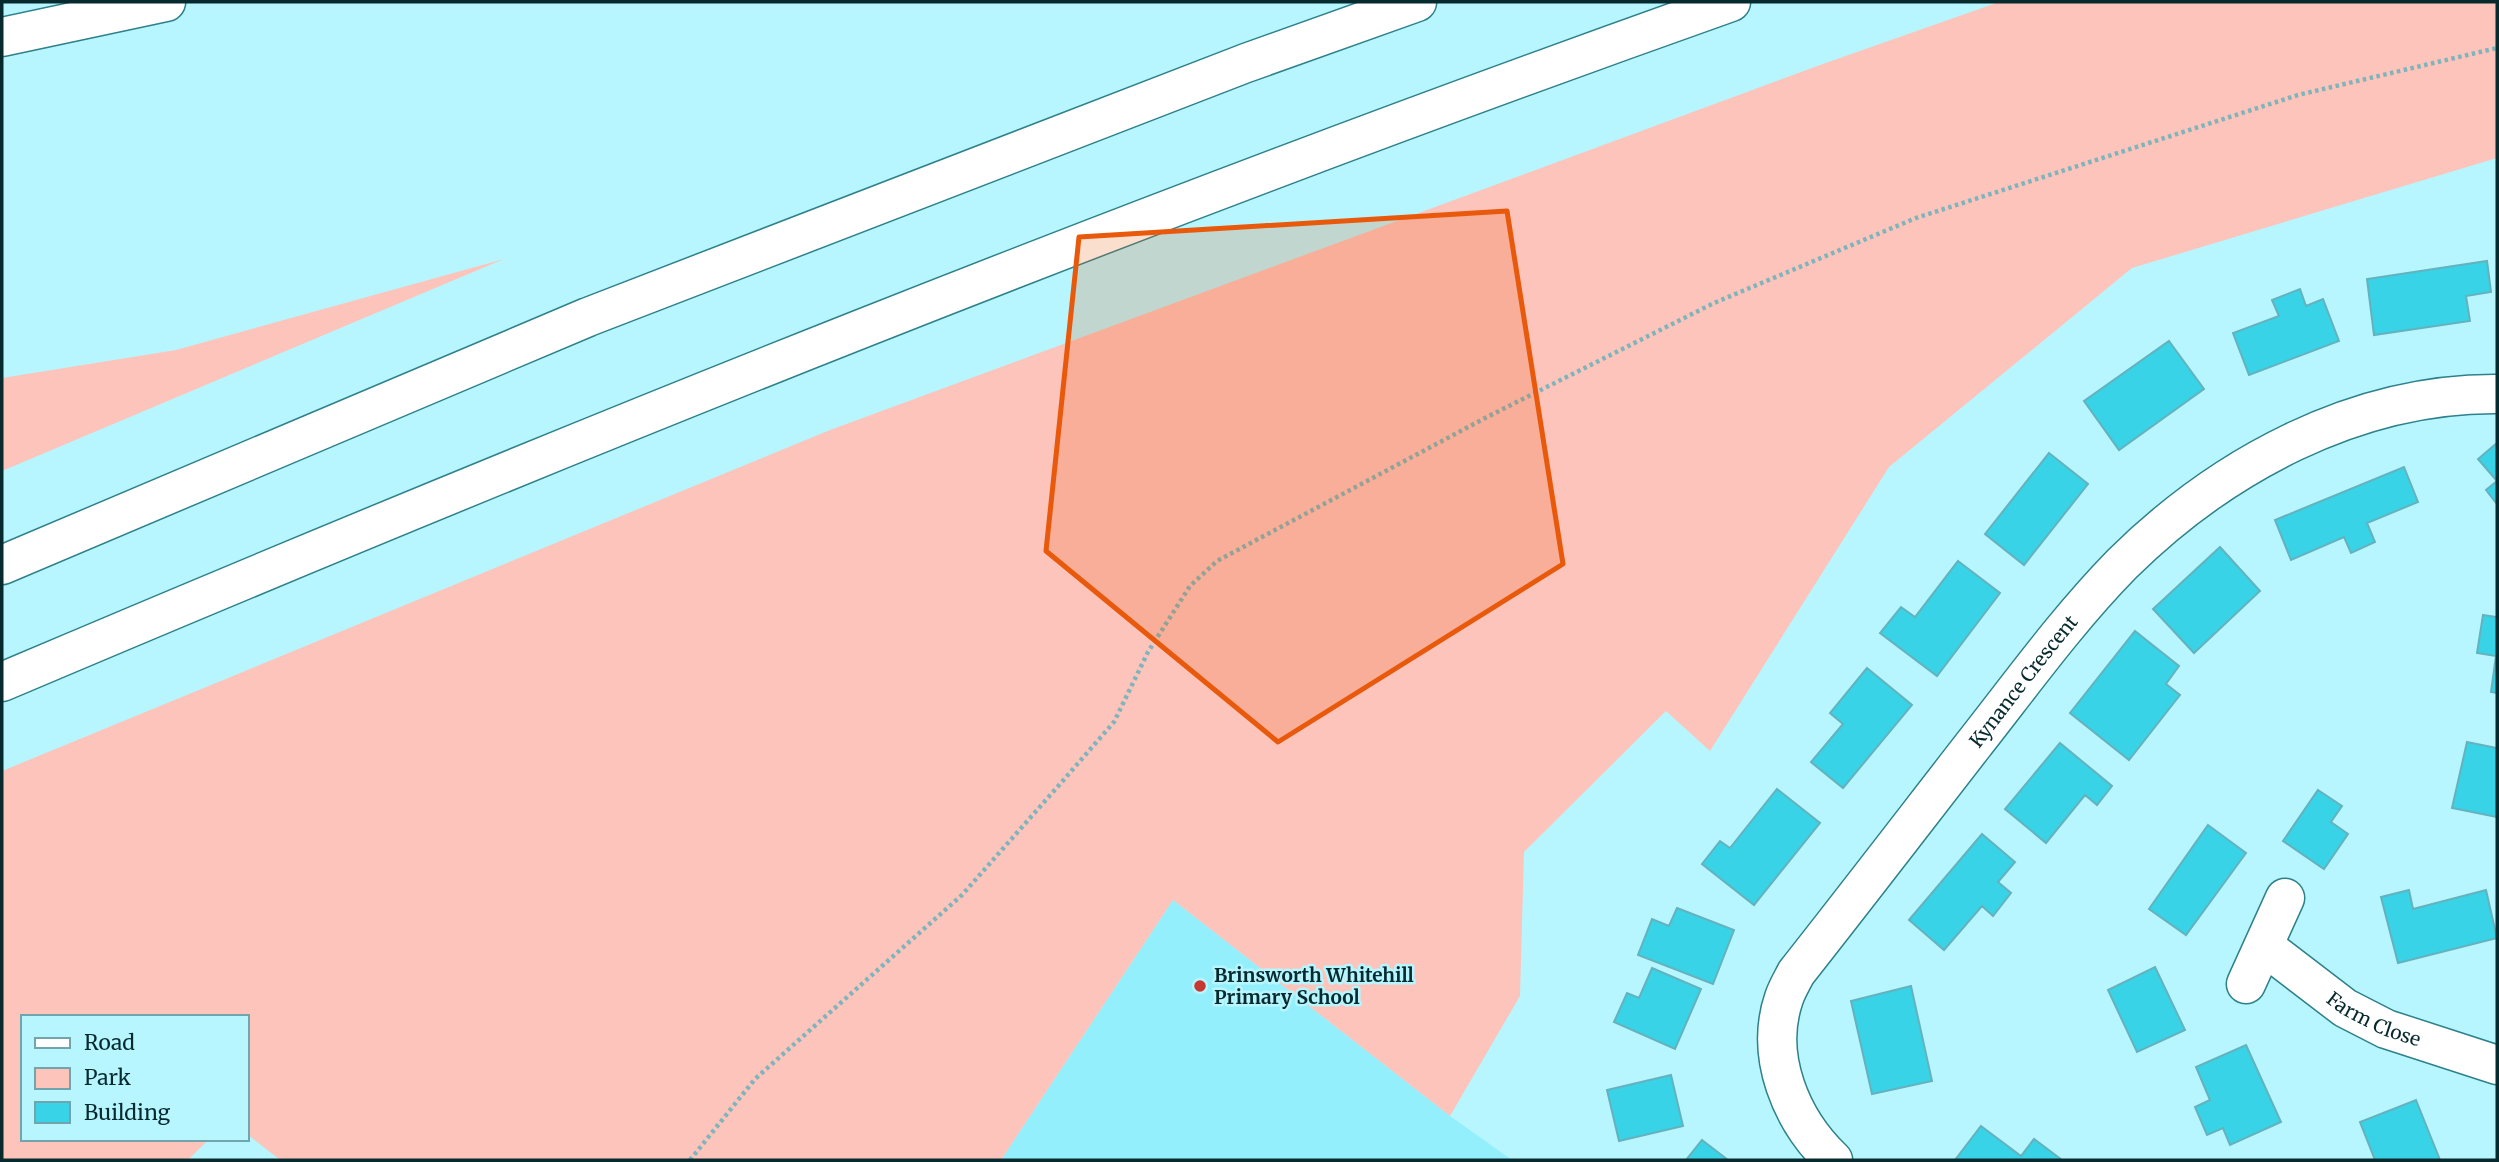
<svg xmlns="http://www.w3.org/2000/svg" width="2499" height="1162" font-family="Merriweather,serif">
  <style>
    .built { fill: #94effc }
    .green { fill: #fdc4bc }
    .building { fill: #38d3e6; stroke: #64b2bd; stroke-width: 2 }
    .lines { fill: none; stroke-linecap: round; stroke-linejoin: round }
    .minor-casing { stroke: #2e808b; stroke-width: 41 }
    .secondary-casing { stroke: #2e808b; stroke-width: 41 }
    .motorway-casing { stroke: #2e808b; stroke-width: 41 }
    .path { stroke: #7fb4bb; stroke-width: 4.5; stroke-dasharray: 3.5 3.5; stroke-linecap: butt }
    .minor { stroke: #fff; stroke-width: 38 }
    .secondary { stroke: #fff; stroke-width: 38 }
    .motorway { stroke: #fff; stroke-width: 38 }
    .marked { fill: #e8590c; fill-opacity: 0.2; stroke: #e8590c; stroke-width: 5; stroke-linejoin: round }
    .poi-dot { fill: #c63831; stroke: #b8f6ff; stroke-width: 2.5 }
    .labels { text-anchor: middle; stroke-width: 5; stroke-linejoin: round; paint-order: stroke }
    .street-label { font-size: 19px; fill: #072a2f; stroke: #b8f6ff }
    .poi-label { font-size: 19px; font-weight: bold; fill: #072a2f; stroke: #b8f6ff; text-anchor: start }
  </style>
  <rect width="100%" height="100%" fill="#b8f6ff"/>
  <path class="built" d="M1173 900 1450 1116 1512 1160H1001Z"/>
  <path class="green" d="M1999 2H2497V158L2132 268 1889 467 1710 751 1666 711 1524 852 1520 996 1450 1116 1173 900 1001 1160H280L247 1134V1017H23V1139H209L188 1160H2V771L830 430 1820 65Z
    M504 259 2 471V378L176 350Z"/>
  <path class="building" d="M2487 261 2491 292 2466 296 2470 321 2374 335 2367 279Z
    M2300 289 2306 306 2323 299 2339 341 2249 375 2233 333 2279 316 2272 300Z
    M2169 341 2204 389 2119 450 2084 401Z
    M2497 443V504L2486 490 2497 481 2478 459Z
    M2049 453 2088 484 2024 565 1985 534Z
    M2404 467 2418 502 2367 523 2375 542 2351 553 2344 537 2291 560 2275 520Z
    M2220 547 2260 591 2194 653 2153 609Z
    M1958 561 2000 593 1937 676 1880 633 1901 607 1915 617Z
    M2483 615 2497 617V693L2491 692 2496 656 2477 653Z
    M2135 631 2179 666 2166 684 2180 695 2129 760 2070 713Z
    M1867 668 1912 705 1843 788 1811 762 1843 724 1830 713Z
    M2467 742 2497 748V817L2452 808Z
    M2060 743 2112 786 2097 805 2085 795 2046 843 2005 809Z
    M1777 789 1820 823 1754 905 1702 864 1720 841 1730 848Z
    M2318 790 2342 806 2331 822 2348 834 2324 869 2283 841Z
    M2208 825 2246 853 2186 935 2149 909Z
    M1982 834 2015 862 1998 882 2011 893 1993 916 1982 906 1944 950 1909 920Z
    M2409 890 2413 909 2486 890 2497 938 2398 963 2381 897Z
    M1677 908 1734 930 1713 984 1638 955 1652 919 1669 926Z
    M2155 967 2185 1030 2137 1052 2108 990Z
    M1652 968 1701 989 1675 1049 1614 1022 1627 993 1639 998Z
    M1911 986 1932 1081 1872 1094 1851 1001Z
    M2246 1045 2281 1122 2230 1145 2223 1128 2207 1135 2195 1107 2210 1100 2196 1067Z
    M1671 1075 1683 1126 1619 1141 1607 1090Z
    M2416 1100 2440 1160H2375L2360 1122Z
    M1981 1126 2021 1156 2034 1139 2062 1160H1955Z
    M1702 1140 1728 1160H1686Z"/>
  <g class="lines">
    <g class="minor-casing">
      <g id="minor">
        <path id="s1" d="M2264 946 2345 1008 2386 1029 2497 1065"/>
        <path d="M2246 984 2285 898"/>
        <path id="s2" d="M1833 1160C1791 1120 1764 1056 1784 998 1787 989 1792 981 1796 973 1856 897 1915 820 1974 744 2022 683 2068 619 2122 564 2221 466 2355 393 2497 394"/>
      </g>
    </g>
    <g class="secondary-casing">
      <path id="secondary" d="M2 37 166 2"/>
    </g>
    <g class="motorway-casing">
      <path id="motorway" d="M2 565 588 317 1246 63 1417 2
        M2 682C572 440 1147 209 1731 2"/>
    </g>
    <path class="path" d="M690 1160 755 1079 962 895 1060 784 1114 722 1148 652 1190 586 1217 561 1487 417 1714 303 1916 218 2298 95 2497 48"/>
    <use href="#minor" class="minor"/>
    <use href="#secondary" class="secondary"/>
    <use href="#motorway" class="motorway"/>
  </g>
  <path class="marked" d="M1507 211 1563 564 1278 742 1046 551 1079 237Z"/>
  <circle class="poi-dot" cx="1200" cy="986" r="7"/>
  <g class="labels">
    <g class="street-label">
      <text dy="7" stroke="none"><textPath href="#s2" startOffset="576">Kynance Crescent</textPath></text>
      <text dy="7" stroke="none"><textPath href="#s1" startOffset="133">Farm Close</textPath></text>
    </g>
    <g class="poi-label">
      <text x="1214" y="982">Brinsworth Whitehill<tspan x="1214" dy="22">Primary School</tspan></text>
    </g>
  </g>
  <rect width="2499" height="1162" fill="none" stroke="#072a2f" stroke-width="7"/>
  <rect x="21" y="1015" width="228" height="126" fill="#b8f6ff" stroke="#71a4ac" stroke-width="2"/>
  <rect x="35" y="1038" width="35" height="10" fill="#ffffff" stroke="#71a4ac" stroke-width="2"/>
  <text x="84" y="1050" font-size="21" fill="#072a2f">Road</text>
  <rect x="35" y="1068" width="35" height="21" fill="#fdc4bc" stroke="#71a4ac" stroke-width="2"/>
  <text x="84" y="1085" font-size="21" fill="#072a2f">Park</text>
  <rect x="35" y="1102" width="35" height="21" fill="#38d3e6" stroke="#71a4ac" stroke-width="2"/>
  <text x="84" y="1120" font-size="21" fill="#072a2f">Building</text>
</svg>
